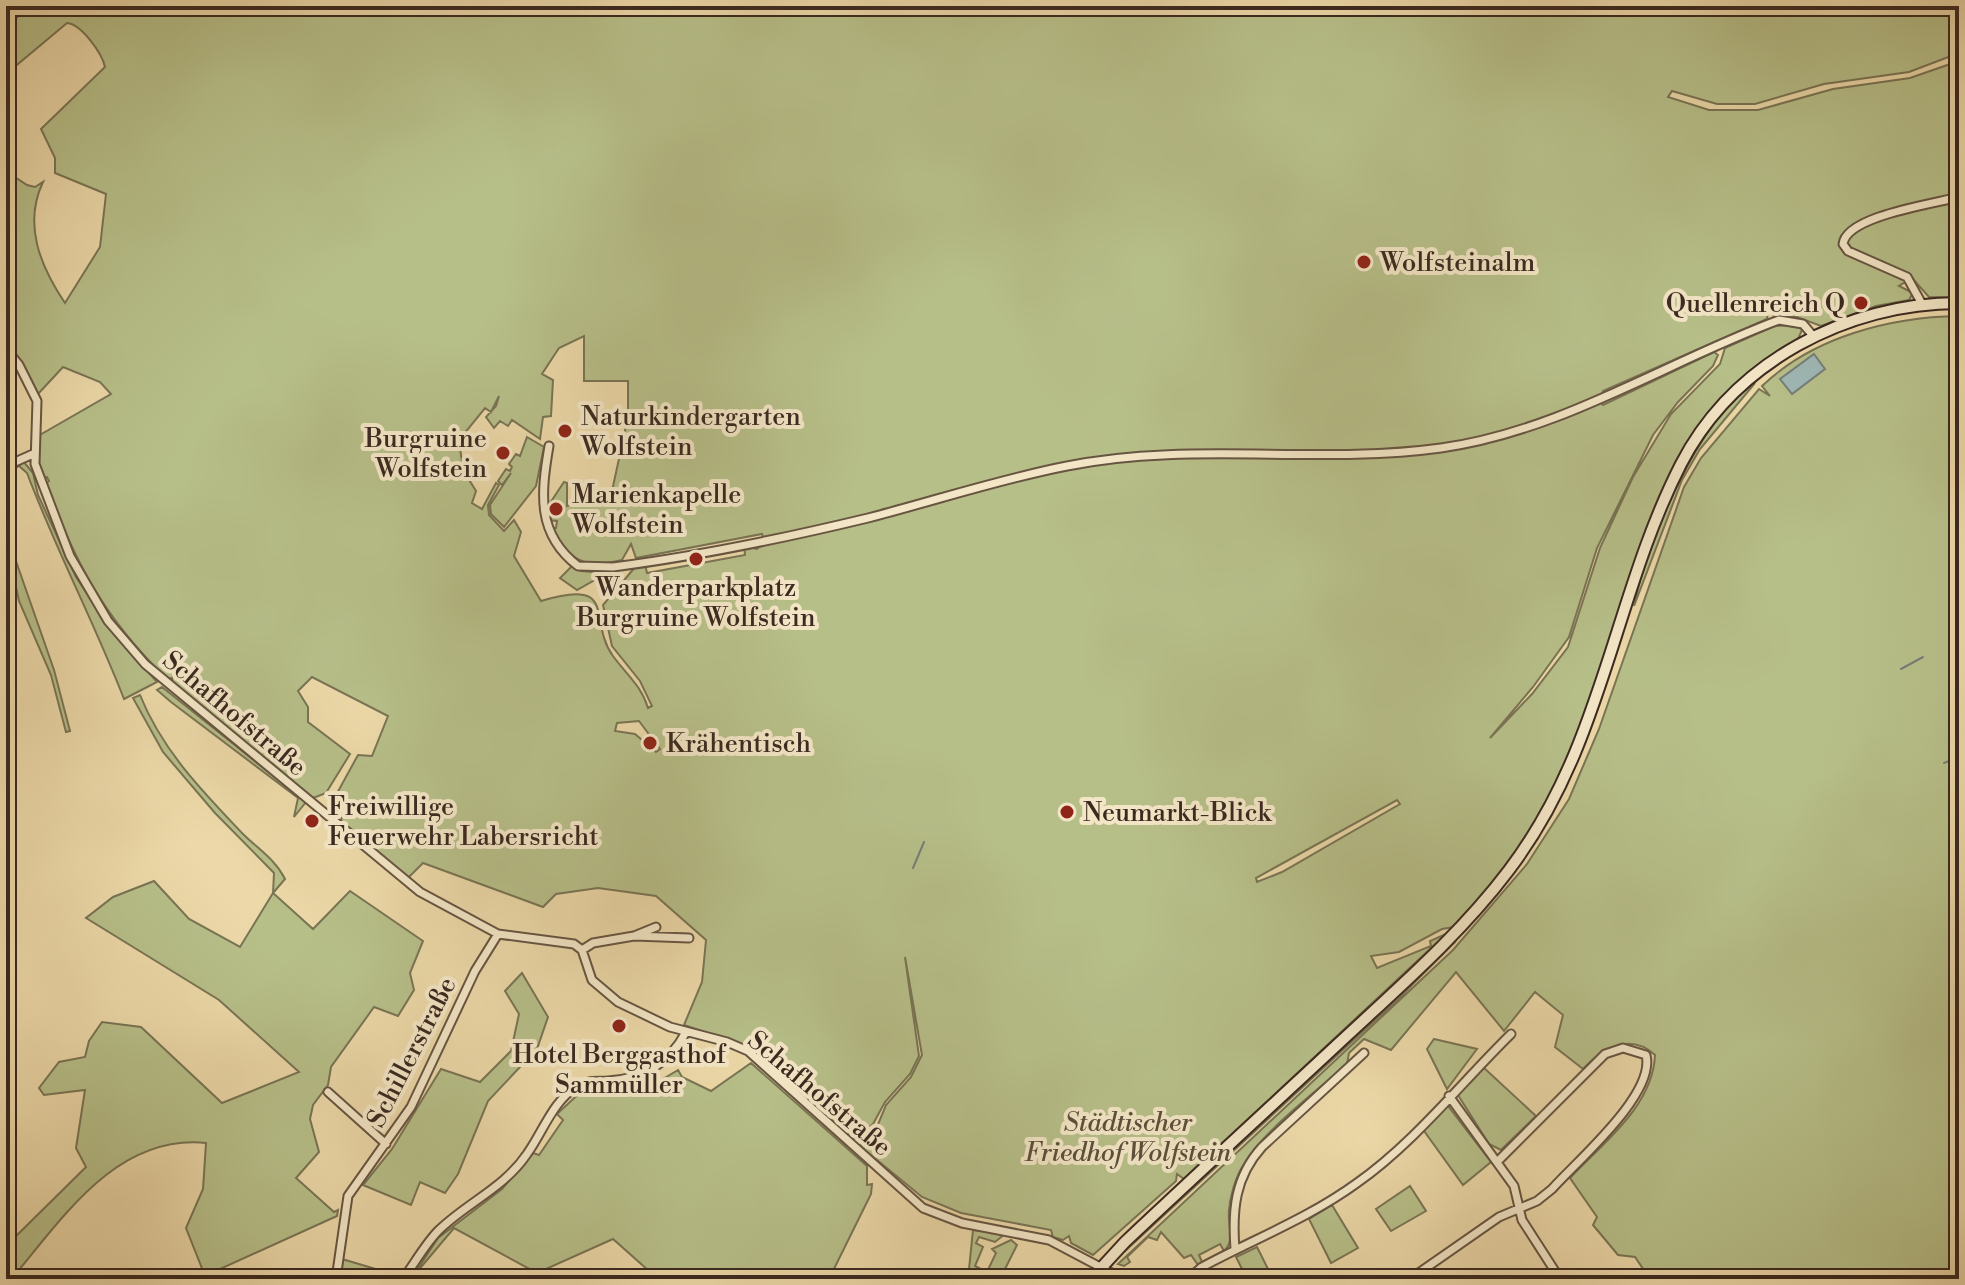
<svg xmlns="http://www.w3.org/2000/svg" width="1965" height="1285" font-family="'Libre Bodoni',serif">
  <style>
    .green { fill: #b7bf89; stroke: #797454; stroke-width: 2; fill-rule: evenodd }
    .water { fill: #9eb7b4; stroke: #767e79; stroke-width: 2 }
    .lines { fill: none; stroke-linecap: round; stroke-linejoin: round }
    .stream { stroke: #767e79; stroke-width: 2 }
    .minor-casing { stroke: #675542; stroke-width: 11 }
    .secondary-casing { stroke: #3b2920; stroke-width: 14 }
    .minor { stroke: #f3e6c6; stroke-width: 7 }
    .secondary { stroke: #f3e6c6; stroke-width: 10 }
    .poi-dot { fill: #8f2418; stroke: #f3e6c6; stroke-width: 3 }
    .labels { text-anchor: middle; stroke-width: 8; stroke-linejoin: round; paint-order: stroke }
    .poi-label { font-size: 26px; fill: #3b2920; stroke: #f3e6c6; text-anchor: start }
    .street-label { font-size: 26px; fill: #3b2920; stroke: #f3e6c6 }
    .park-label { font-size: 26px; font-style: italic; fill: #5a4e3a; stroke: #f3e6c6 }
  </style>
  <rect width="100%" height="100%" fill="#ecd8a8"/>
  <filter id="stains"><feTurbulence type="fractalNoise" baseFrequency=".0025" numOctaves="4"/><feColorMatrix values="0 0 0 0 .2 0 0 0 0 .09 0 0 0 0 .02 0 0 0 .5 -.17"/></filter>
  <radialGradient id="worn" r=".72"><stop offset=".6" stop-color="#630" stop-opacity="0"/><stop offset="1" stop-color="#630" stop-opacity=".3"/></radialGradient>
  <path class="green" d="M30 6H1959V53L1909 72 1824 84 1755 104H1717L1672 91 1668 97 1709 110H1758L1833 89 1910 78 1959 61V298L1929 297 1912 278 1899 286 1913 293 1909 300 1876 306 1821 326 1797 317H1774L1772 311 1768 313 1767 319 1603 391 1600 402 1603 405 1714 352 1718 355 1713 366 1678 402 1653 435 1597 548 1569 637 1533 687 1490 738 1532 694 1568 647 1600 548 1633 477 1671 414 1720 364 1725 348 1774 326 1797 325 1802 330 1798 339C1747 369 1708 409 1678 460 1632 588 1596 727 1523 842 1503 873 1478 900 1454 927L1442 929 1399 952 1371 956 1377 968 1431 946 1430 941 1446 934 1184 1179 1177 1174 1176 1181 1093 1255 1071 1243 1069 1236 1063 1240 1053 1237 1051 1230 961 1213 922 1197 860 1146 877 1127 886 1105 911 1077 922 1055 905 957 919 1056 910 1074 885 1102 873 1124 854 1140 749 1047 684 1025 702 982 706 940 656 896 598 888 556 894 543 907 423 863 407 879 340 821 342 818 330 806 358 755 372 756 388 716 312 677 298 691 308 707V722L350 754 326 793 313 798 173 686 172 678 167 679C103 617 77 565 45 484L49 481 47 477 43 479 38 461V436L111 394 100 382 63 367 38 394 19 358 6 343V171L27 185 35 187 43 182C23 224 40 266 65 303L100 247 106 194 55 173V158L41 129 105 67C102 53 81 24 67 23L6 74V27ZM584 336V381H628V417L609 505 596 497 567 506V483L564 482 548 506 547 520 557 521 556 528H550C572 560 581 570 622 560L631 544 636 558 762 534 765 542 757 549 744 546 745 555 647 573 645 564 636 566 603 605 612 646 640 681 652 706 648 708C641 685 626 674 613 656 587 621 620 577 541 601L514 556 521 532 514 520 504 531 489 515 488 505 499 485 496 483 482 509 472 503 476 491 463 470 459 440 485 408 491 412 499 396 496 406 486 417 494 428 500 421 508 426 512 420 540 439 543 417 551 416 553 380 542 374 559 348ZM639 721 660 749 656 752 635 734 615 731 617 723ZM1397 800 1400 804 1282 872 1257 882 1256 878Z
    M1959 316V1279H1650L1635 1257 1618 1255 1593 1225 1597 1217 1570 1178C1603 1143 1653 1106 1655 1055 1630 1032 1603 1048 1583 1069L1555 1047 1563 1015 1535 992 1504 1031 1456 972 1391 1050 1364 1039 1349 1053 1347 1064C1314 1094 1262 1131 1241 1169 1235 1180 1230 1197 1229 1210 1227 1224 1236 1240 1224 1251L1220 1244 1199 1255 1202 1262 1198 1265 1191 1255 1184 1258 1161 1232 1157 1240 1148 1237 1127 1257 1130 1262 1124 1266 1118 1264 1453 950 1527 864 1569 799 1599 729 1684 487 1701 458 1759 389 1770 396 1762 386C1813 337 1890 317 1959 316Z
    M1755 383 1700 449 1682 480 1634 606C1646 544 1699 417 1755 383Z
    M527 437 544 447 536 486 504 527 491 514 490 505 511 473 502 485 498 481 506 469 510 471 512 467 509 464 516 454 520 456Z
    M23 461 33 473 38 495 76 577 111 630 157 682 153 684 124 699C94 622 56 550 27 473L19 466 6 472V468Z
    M10 544 54 670 70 731 66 732 51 675 19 601 7 545Z
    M572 566 581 571 607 573 577 590 560 578Z
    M162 687 306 802 294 817 298 798 171 702 157 690Z
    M140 695C162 750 202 791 243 834 258 849 275 859 285 879L273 893 313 929 350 891 423 941 410 973 414 990 398 1016 374 1007 331 1067 328 1085 313 1105 310 1119 319 1152 296 1178 334 1212 338 1210 337 1216 198 1279H186L203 1271 186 1228 203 1189 206 1143C118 1134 64 1216 14 1276L6 1277V1246L86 1167 76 1148 85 1090 44 1095 39 1088 59 1062 85 1057 89 1041 102 1022 141 1027 222 1103 299 1072 219 1000 86 918 113 897 154 881 189 919 240 947 273 893 274 873 215 813 163 752 133 698Z
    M1456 941 1398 999 1124 1252 1138 1235Z
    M522 973 548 1017 537 1049 488 1101 458 1174 445 1193 420 1182 411 1205 363 1185 392 1149 441 1069 480 1082 511 1051 519 1014 505 991Z
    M1434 1039 1477 1049 1447 1089 1427 1049Z
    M751 1063 867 1166V1185L872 1184 871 1194 829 1279H658L613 1239 537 1273 454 1228 411 1279 438 1238 502 1189 533 1153 539 1155 563 1120 557 1114 586 1087 584 1092C621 1096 647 1090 678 1070L682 1077 711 1091Z
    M1483 1067 1536 1116 1501 1150 1489 1144 1458 1095Z
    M1448 1106 1491 1162 1463 1185 1422 1128 1441 1108Z
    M1410 1186 1426 1211 1391 1231 1376 1209Z
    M1332 1205 1358 1248 1331 1263 1309 1219Z
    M973 1230 1005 1234 995 1242 979 1237 976 1243 983 1247 975 1266 987 1272 996 1253 992 1249 1011 1240 1017 1245 1000 1279H968Z
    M1257 1247 1273 1279H1247L1236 1257Z
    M342 1259 386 1272 388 1279H341Z"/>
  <path class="water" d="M1814 354 1825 369 1792 394 1780 379Z"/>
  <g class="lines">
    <path class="stream" d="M1726 8 1727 6
      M1901 669 1923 657
      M1944 763 1959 757
      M913 868 924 842"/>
    <g class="minor-casing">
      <path id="minor" d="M1922 304 1907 277 1848 251 1843 244C1846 216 1933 204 1959 197
        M6 349 19 365 37 401 35 464 70 556 108 621 145 664 420 892 498 934 574 944 582 950 592 980 618 1002 670 1027 727 1042 748 1051 923 1208 962 1223 1049 1240 1123 1279
        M549 446C541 493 536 534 578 566L613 567C698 556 785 538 868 518 934 501 1000 479 1067 466 1189 441 1317 465 1441 448 1562 431 1666 362 1779 320L1803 324 1814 337
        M6 466 33 454
        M634 936 689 938
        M582 950 593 943 634 936 656 927
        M328 1092 386 1144
        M1449 1096 1514 1186 1522 1220 1560 1279
        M1235 1249C1232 1210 1235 1177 1262 1147L1364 1053
        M336 1279 348 1196 411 1107 475 971 498 934
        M403 1279C415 1263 425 1244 439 1230 468 1202 504 1188 527 1154 543 1132 553 1100 578 1086 587 1080 597 1082 608 1081 643 1079 669 1064 686 1032
        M1188 1279 1202 1267C1254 1239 1309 1218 1357 1183 1414 1143 1461 1083 1511 1034
        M1410 1279 1499 1217 1537 1201 1552 1189C1577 1161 1656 1094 1646 1055L1623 1048 1605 1054 1498 1161"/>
    </g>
    <g class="secondary-casing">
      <path id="secondary" d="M1091 1279 1125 1242C1195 1176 1267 1110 1338 1044 1397 989 1460 935 1509 870 1604 745 1613 597 1681 464 1734 362 1847 303 1959 303"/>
    </g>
    <use href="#minor" class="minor"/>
    <use href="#secondary" class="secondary"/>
  </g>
  <g class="poi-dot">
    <circle cx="1364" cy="262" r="8"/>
    <circle cx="1861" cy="303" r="8"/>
    <circle cx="565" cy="431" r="8"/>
    <circle cx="503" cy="453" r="8"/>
    <circle cx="556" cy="509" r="8"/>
    <circle cx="696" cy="559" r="8"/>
    <circle cx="650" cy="743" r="8"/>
    <circle cx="1067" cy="812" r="8"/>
    <circle cx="312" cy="821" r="8"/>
    <circle cx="619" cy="1026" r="8"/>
  </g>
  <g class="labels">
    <g class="poi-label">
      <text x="1380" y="271">Wolfsteinalm</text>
      <text x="1845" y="312" text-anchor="end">Quellenreich Q</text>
      <text x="581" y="425">Naturkindergarten<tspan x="581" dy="30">Wolfstein</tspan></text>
      <text x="487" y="447" text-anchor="end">Burgruine<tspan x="487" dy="30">Wolfstein</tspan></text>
      <text x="572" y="503">Marienkapelle<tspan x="572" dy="30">Wolfstein</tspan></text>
      <text x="696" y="596" text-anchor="middle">Wanderparkplatz<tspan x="696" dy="30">Burgruine Wolfstein</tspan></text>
      <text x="666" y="752">Krähentisch</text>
      <text x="328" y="815">Freiwillige<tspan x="328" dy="30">Feuerwehr Labersricht</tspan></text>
      <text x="1083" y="821">Neumarkt-Blick</text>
      <text x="619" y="1063" text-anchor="middle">Hotel Berggasthof<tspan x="619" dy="30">Sammüller</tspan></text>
    </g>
    <g class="street-label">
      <text transform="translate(235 713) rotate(40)" y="9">Schafhofstraße</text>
      <text transform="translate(411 1052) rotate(-63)" y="9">Schillerstraße</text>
      <text transform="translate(820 1093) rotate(40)" y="9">Schafhofstraße</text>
    </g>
    <g class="park-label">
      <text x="1128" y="1131">Städtischer<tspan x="1128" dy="30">Friedhof Wolfstein</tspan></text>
    </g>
  </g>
  <rect width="1965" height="1285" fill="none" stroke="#ecd8a8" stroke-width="32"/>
  <rect x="8" y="8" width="1949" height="1269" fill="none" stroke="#3b2920" stroke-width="4"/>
  <rect x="16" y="16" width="1933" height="1253" fill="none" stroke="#3b2920" stroke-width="2"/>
  <rect width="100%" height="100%" filter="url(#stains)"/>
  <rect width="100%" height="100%" fill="url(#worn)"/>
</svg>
